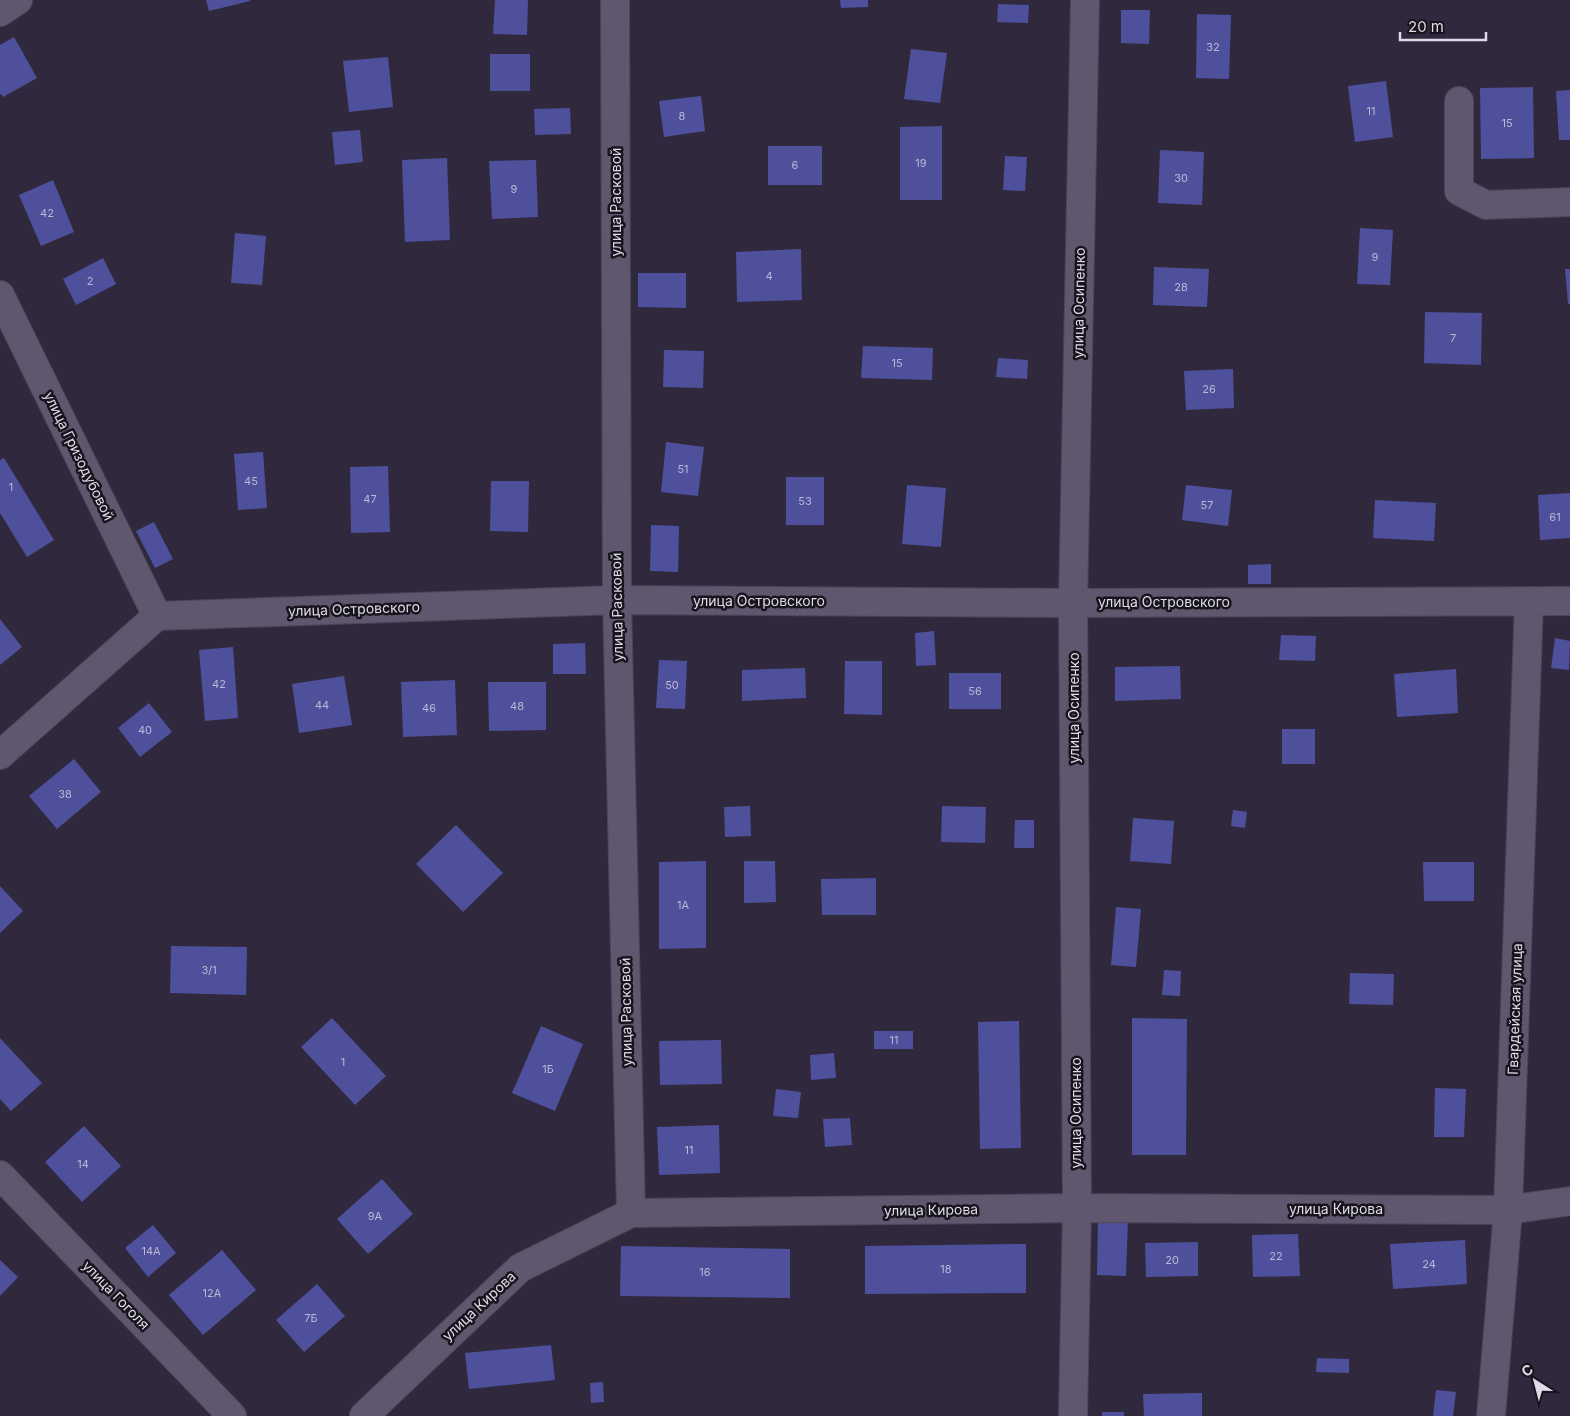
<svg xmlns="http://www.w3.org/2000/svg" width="1570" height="1416" font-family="Inter,sans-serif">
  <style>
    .building { fill: #4e509b }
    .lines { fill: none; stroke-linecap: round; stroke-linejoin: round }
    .street-casing { stroke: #4c4557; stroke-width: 30 }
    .street { stroke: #5e576e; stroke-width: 28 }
    .labels { text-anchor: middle; stroke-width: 5; stroke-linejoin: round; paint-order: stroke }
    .number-label { font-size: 11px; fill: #bbb8d5 }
    .street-label { font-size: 14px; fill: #dfdae8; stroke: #17141d }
  </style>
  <rect width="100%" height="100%" fill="#30293e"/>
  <path class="building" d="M206 0H250V1L209 11Z
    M495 0H528L527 35 493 34Z
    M840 0H868V7L841 8Z
    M998 4 1029 5 1028 23 997 22Z
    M1121 10H1150L1149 44 1121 43Z
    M1197 14 1231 15 1229 79 1196 78Z
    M14 37 37 78 3 97 0 93V45Z
    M911 49 947 53 940 103 904 99Z
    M490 54H530V91H490Z
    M388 57 393 107 349 112 343 61Z
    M1386 81 1393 137 1355 142 1348 86Z
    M1533 87 1534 158 1481 159 1480 88Z
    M1570 90V140H1559L1556 91Z
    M701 96 705 131 664 137 659 101Z
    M570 108 571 134 535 135 534 109Z
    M942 126V200H900V127Z
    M360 130 363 162 335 165 332 132Z
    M768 146H822V185H768Z
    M1160 150 1204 152 1202 205 1158 203Z
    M1005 156 1027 157 1025 191 1003 190Z
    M447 158 450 240 405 242 402 160Z
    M536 160 538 217 492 219 489 161Z
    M53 180 74 232 41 246 19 195Z
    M1360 228 1393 230 1390 285 1357 284Z
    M235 233 266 236 262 285 231 283Z
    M801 249 802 300 737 302 736 252Z
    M103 258 116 284 76 305 63 279Z
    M1154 267 1209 269 1207 307 1153 305Z
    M1565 269H1570V304H1568Z
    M638 273H686V308L638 307Z
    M1425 312 1482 313 1481 365 1424 363Z
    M863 346 933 348 932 380 861 378Z
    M664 350 704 351 703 388 663 387Z
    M998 358 1028 360 1027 379 996 377Z
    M1233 369 1234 408 1186 410 1184 371Z
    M666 442 704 447 698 496 661 492Z
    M263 452 267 508 238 510 234 454Z
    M4 458 54 540 27 557 0 513V460Z
    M388 466 390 532 351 533 350 467Z
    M786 477H824V525H786Z
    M491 481H529L528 532 490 531Z
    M907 485 946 488 941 547 902 544Z
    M1186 485 1232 490 1228 526 1182 520Z
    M1570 493V538L1540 540 1538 495Z
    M1375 500 1436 503 1434 541 1373 538Z
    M154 522 173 559 155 568 136 531Z
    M651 525 679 526 678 572 650 571Z
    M1271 564V584H1248V565Z
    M0 619 22 647 0 665Z
    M934 631 936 665 916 666 915 633Z
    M1281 635 1316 636 1315 661 1279 660Z
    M1555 638 1570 641 1569 670 1551 668Z
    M585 643 586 674H553V644Z
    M233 647 238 718 205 721 199 650Z
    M659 660 687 661 685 709 656 708Z
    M845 661H882V715L844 714Z
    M1180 666 1181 699 1115 701V667Z
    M805 668 806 698 742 701V670Z
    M1456 669 1458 713 1397 717 1394 674Z
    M949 673H1001V709H949Z
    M344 676 352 725 299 733 292 684Z
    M455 680 457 735 403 737 401 682Z
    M488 682H546V730L489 731Z
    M149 703 172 732 140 757 118 728Z
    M1282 729H1315V764H1282Z
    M74 759 101 792 57 829 29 796Z
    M750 806 751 836 725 837 724 807Z
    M942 806 986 807 985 843 941 842Z
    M1233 810 1247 812 1245 828 1231 826Z
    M1133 818 1174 821 1171 864 1130 861Z
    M1015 820H1034V848H1014Z
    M456 825 503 873 463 912 416 864Z
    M706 861V948L659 949V862Z
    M744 861H775L776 902 744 903Z
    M1423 862H1474V901H1424Z
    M876 878V915H822L821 879Z
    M0 886 23 911 0 933Z
    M1116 907 1141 909 1136 967 1111 965Z
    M171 946 247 947 246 995 170 993Z
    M1164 970 1181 971 1180 996 1162 995Z
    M1350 973 1394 974 1393 1005 1349 1004Z
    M332 1018 386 1076 355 1105 301 1047Z
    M1132 1018 1187 1019 1186 1155H1132Z
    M1019 1021 1021 1148 980 1149 978 1022Z
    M541 1026 583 1044 555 1111 512 1093Z
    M874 1031H913V1049H874Z
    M0 1038 42 1083 11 1111 0 1099Z
    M721 1040 722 1084 660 1085 659 1041Z
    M834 1053 836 1078 811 1080 810 1055Z
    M1435 1088 1466 1089 1464 1137H1434Z
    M776 1089 801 1092 798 1118 773 1116Z
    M850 1118 852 1145 825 1147 823 1119Z
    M719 1125 720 1173 659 1175 657 1127Z
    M84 1126 121 1166 82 1202 45 1162Z
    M382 1179 413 1214 368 1254 337 1219Z
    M1098 1218 1128 1219 1126 1276 1097 1275Z
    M153 1225 176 1253 148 1277 125 1248Z
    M1298 1234 1300 1276 1253 1277 1252 1235Z
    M1465 1240 1467 1284 1393 1289 1390 1244Z
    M1198 1242V1276L1146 1277 1145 1243Z
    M1026 1244V1293L865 1294V1246Z
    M621 1246 790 1249V1298L620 1296Z
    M222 1250 256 1290 203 1335 169 1295Z
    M0 1260 18 1277 0 1296Z
    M317 1284 345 1316 304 1352 276 1320Z
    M551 1345 555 1380 469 1389 465 1353Z
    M1317 1358 1349 1359V1373L1316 1372Z
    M603 1382 604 1402 591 1403 590 1383Z
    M1436 1390 1456 1392 1453 1416H1433Z
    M1202 1393V1416H1144L1143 1394Z
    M1102 1412H1124V1416H1102Z"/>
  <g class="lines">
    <g class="street-casing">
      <path id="street" d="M615 0 617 600 631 1213
        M0 12 18 0
        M1459 101V191L1486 205 1570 202
        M0 295 157 616
        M0 755 157 616 617 600 1073 603 1570 601
        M0 1175 232 1416
        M364 1416 520 1268 631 1213 1077 1208 1508 1210 1570 1201
        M1073 1416 1077 1208 1073 603 1085 0
        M1491 1416 1508 1210 1529 601"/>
    </g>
    <use href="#street" class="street"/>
  </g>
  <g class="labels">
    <g class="number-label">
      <text x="1213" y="51">32</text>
      <text x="1371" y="115">11</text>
      <text x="682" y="120">8</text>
      <text x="1507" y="127">15</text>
      <text x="921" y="167">19</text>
      <text x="795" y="169">6</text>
      <text x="1181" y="182">30</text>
      <text x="514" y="193">9</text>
      <text x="47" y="217">42</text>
      <text x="1375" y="261">9</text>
      <text x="769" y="280">4</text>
      <text x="90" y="285">2</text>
      <text x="1181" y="291">28</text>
      <text x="1453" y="342">7</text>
      <text x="897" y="367">15</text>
      <text x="1209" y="393">26</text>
      <text x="683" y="473">51</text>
      <text x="251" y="485">45</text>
      <text x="11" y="491">1</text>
      <text x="370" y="503">47</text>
      <text x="805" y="505">53</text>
      <text x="1207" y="509">57</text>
      <text x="1555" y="521">61</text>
      <text x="219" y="688">42</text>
      <text x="672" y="689">50</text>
      <text x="975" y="695">56</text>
      <text x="322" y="709">44</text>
      <text x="517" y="710">48</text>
      <text x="429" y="712">46</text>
      <text x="145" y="734">40</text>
      <text x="65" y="798">38</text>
      <text x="683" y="909">1А</text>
      <text x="209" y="974">3/1</text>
      <text x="894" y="1044">11</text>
      <text x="343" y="1066">1</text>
      <text x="548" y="1073">1Б</text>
      <text x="689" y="1154">11</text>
      <text x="83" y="1168">14</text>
      <text x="375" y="1220">9А</text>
      <text x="151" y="1255">14А</text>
      <text x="1276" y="1260">22</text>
      <text x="1172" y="1264">20</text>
      <text x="1429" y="1268">24</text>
      <text x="946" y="1273">18</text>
      <text x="705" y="1276">16</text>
      <text x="212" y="1297">12А</text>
      <text x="311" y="1322">7Б</text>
    </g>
    <g class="street-label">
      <text transform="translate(616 202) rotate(-90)" y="5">улица Расковой</text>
      <text transform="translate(1079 303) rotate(-89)" y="5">улица Осипенко</text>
      <text transform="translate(79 456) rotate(64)" y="5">улица Гризодубовой</text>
      <text x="759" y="606">улица Островского</text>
      <text x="1164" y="607">улица Островского</text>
      <text transform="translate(617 607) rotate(-91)" y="5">улица Расковой</text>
      <text transform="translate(354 609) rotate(-2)" y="5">улица Островского</text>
      <text transform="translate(1074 708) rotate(-90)" y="5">улица Осипенко</text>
      <text transform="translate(1515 1009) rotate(-88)" y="5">Гвардейская улица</text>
      <text transform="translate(626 1012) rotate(-91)" y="5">улица Расковой</text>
      <text transform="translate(1076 1113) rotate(-90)" y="5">улица Осипенко</text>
      <text x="1336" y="1214">улица Кирова</text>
      <text transform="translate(931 1210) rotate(-1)" y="5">улица Кирова</text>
      <text transform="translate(116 1295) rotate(46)" y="5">улица Гоголя</text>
      <text transform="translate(479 1306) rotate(-43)" y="5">улица Кирова</text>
    </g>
  </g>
  <g transform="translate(1535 1381) rotate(324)" stroke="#17141d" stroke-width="4" paint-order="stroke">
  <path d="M0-4L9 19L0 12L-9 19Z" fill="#dfdae8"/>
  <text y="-8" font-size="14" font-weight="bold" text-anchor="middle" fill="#dfdae8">С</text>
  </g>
  <path d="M1400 32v8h86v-8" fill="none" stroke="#dfdae8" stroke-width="2.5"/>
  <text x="1408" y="32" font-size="15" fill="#dfdae8" stroke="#17141d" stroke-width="4" paint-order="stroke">20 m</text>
</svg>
